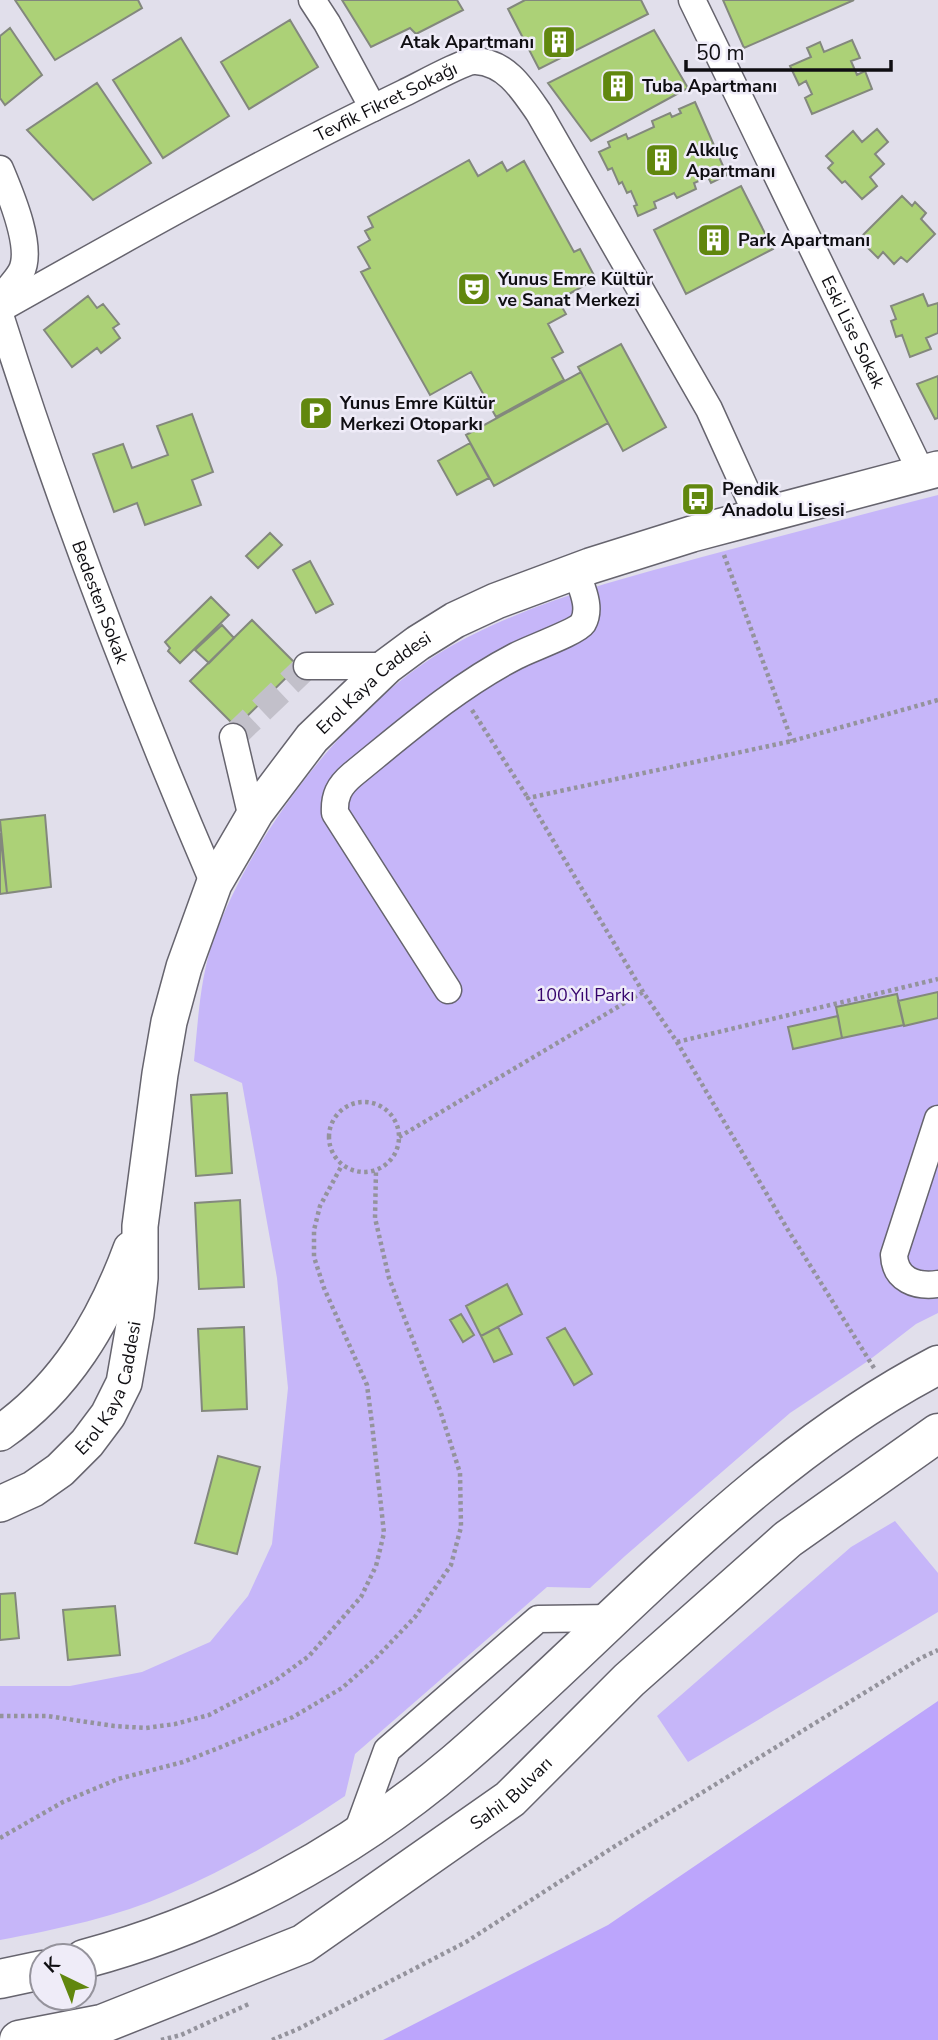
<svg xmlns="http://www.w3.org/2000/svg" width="938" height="2040" font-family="'Nunito Sans',sans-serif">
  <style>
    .green { fill: #c6b6f9 }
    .water { fill: #bca5fc }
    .building { fill: #acd177; stroke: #83887d; stroke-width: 2 }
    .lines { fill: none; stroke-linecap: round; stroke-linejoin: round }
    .minor-tunnel { stroke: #c2c0ca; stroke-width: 26; stroke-dasharray: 26 13; stroke-linecap: butt }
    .minor-casing { stroke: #66646e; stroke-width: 29 }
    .major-casing { stroke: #66646e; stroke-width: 38 }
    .highway-casing { stroke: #66646e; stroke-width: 41 }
    .path { stroke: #94939c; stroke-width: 4.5; stroke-dasharray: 3.5 3.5; stroke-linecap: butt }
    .minor { stroke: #fff; stroke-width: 26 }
    .major { stroke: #fff; stroke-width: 35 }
    .highway { stroke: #fff; stroke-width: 38 }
    .labels { text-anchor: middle; stroke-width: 5; stroke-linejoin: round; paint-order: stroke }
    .poi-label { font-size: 18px; font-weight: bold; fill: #0f0e12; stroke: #efecf8; text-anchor: start }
    .street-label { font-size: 18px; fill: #0f0e12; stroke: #efecf8 }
    .park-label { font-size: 18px; fill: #36046d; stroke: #efecf8 }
  </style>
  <rect width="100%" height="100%" fill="#e1dfeb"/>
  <path class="green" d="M938 495V1313L916 1324 868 1361 790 1413 625 1556 590 1588 547 1587 355 1754 345 1796C290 1833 232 1867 171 1893 117 1917 58 1929 0 1940V1686H70L142 1672 210 1642 248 1596 272 1544 288 1388 277 1278 242 1083 194 1061C198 1021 200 979 213 941 252 832 351 702 453 645 531 602 617 580 702 557 781 536 859 515 938 495Z
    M895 1521 938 1573V1612L688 1762 657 1716 851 1547Z"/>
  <path class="water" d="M938 1701V2040H383L608 1925Z"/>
  <path class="building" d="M15 0H138L142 8 55 60Z
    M342 0H457L463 10 416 34 410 28 371 47Z
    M525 0H641L648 14 539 69 508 9Z
    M723 0H854L744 48Z
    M290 20 318 67 249 109 221 62Z
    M10 28 42 75 5 105 0 98V36Z
    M654 30 688 88 591 141 548 83Z
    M181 38 229 116 163 158 113 80Z
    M852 40 860 58 851 61 857 75 865 71 872 89 812 114 805 98 812 94 806 81 799 85 790 66 811 57 807 48 820 42 824 52Z
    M97 83 151 163 93 200 27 130Z
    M695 102 727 175 711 183 708 177 694 183 696 189 677 198 674 193 654 202 656 208 638 216 634 206 637 205 631 191 627 193 622 182 619 184 612 168 608 170 599 152 610 147 608 142 626 134 628 139 654 127 652 121 670 113 672 117 681 113 679 109Z
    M877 129 888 142 875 154 884 164 870 177 877 186 862 199 845 181 842 183 828 168 833 163 826 156 853 131 862 142Z
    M469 160 478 176 502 162 507 171 524 161 574 252 580 249 596 279 558 300 566 314 548 324 563 352 552 358 564 380 496 417 471 372 430 395 361 272 370 268 358 247 370 240 365 231 373 227 368 217Z
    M741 186 773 249 686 294 654 230Z
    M902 196 912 206 915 202 926 213 921 219 935 234 907 262 901 257 894 264 883 252 878 258 859 239Z
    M923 294 928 306 938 303V333L926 338 931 349 910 357 902 335 896 337 891 321 896 319 891 306Z
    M88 296 97 308 103 304 119 324 113 328 120 338 101 353 97 348 72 367 44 330Z
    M621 344 666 427 623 451 578 367Z
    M581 372 608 423 494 486 466 435Z
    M938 376V418L935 419 917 384Z
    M192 414 213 472 192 480 201 505 145 525 137 503 114 512 93 454 123 444 132 468 168 455 157 426Z
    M470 443 489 478 457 495 438 461Z
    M270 533 282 545 258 568 246 556Z
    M310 561 333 604 316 613 293 570Z
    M211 597 229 615 180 663 168 651 170 648 165 642Z
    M252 620 298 666 236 727 190 681Z
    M222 625 234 638 209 663 195 650Z
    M45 815 51 887 7 893 0 820Z
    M0 833 7 893 0 894Z
    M938 992V1018L904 1026 898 1001Z
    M897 994 904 1025 842 1038 836 1007Z
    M838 1016 842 1038 793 1049 788 1027Z
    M227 1093 232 1173 196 1176 191 1095Z
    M240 1200 244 1287 199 1289 195 1203Z
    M507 1284 522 1314 481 1336 466 1306Z
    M461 1314 474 1335 463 1342 450 1320Z
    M244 1327 247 1409 202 1411 198 1329Z
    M498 1327 512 1354 494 1362 481 1336Z
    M565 1328 592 1374 574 1385 547 1338Z
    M218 1456 260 1467 237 1554 195 1543Z
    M15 1593 19 1638 0 1640V1594Z
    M115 1606 120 1655 68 1660 63 1610Z"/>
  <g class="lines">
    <path class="minor-tunnel" d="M233 737 307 666"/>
    <g class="minor-casing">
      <g id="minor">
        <path d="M312 0 327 23 373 108"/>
        <path id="s1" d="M692 0 922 474"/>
        <path d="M0 169C10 193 34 248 21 272 16 281 7 290 0 298"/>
        <path id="s2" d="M0 309C133 234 266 159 404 93 417 87 465 60 476 61 507 63 523 90 539 113L709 409 758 517"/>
        <path id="s3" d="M0 315C61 508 134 698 214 884"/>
        <path d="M307 666H387"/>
        <path d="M233 737 252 818"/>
        <path d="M448 990 335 813C334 796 339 786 352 775 405 732 456 687 516 656 529 649 577 632 583 623 592 607 581 587 576 571"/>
        <path d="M938 1119 894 1255C895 1280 916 1287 938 1284"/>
        <path d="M355 1838 387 1750 538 1619 614 1618"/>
      </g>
    </g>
    <g class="major-casing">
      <g id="major">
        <path d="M0 1433C65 1388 104 1322 131 1249"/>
        <path id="s4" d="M0 1504 33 1489 60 1470 87 1443 108 1415 124 1383 136 1314 140 1278V1226L160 1074 169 1022 184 967 214 884 256 812 312 738 387 666 418 643 455 620 496 601 590 566 692 534 938 469"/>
      </g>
    </g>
    <g class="highway-casing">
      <g id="highway">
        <path d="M84 1959C219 1923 348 1854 455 1763 613 1628 751 1462 938 1365"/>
        <path d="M0 1979 42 1970"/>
        <path id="s5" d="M19 2040 102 2024 303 1944 510 1799 629 1680 788 1539 938 1433"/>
      </g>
    </g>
    <path class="path" d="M724 555 792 741
      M472 710 528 798
      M677 1042 938 979
      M329 1137a35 35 0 1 1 70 0a35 35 0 1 1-70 0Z
      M399 1137 643 992
      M874 1368 788 1230 677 1042 643 992 528 798 792 741 938 700
      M0 1716H47L114 1726 146 1728 175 1724 209 1715 276 1680 309 1656 361 1597 376 1566 384 1533 372 1424 367 1385 324 1288 314 1257V1230L320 1206 342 1165
      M0 1838 63 1802 118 1779 183 1762 221 1747 293 1717 342 1688 374 1660 415 1617 451 1565 461 1527 460 1473 440 1410 389 1278 375 1218 376 1170
      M161 2040 181 2035 251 2003
      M272 2040 298 2029 466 1942 612 1848 921 1658 938 1650"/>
    <use href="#minor" class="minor"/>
    <use href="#major" class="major"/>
    <use href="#highway" class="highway"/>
  </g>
  <defs>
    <g id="building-square" transform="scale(1.75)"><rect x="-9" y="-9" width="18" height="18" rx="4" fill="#61870e" stroke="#efecf8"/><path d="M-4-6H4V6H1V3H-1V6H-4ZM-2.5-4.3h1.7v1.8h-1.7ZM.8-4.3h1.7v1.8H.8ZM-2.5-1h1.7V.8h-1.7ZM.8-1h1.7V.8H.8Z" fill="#fff"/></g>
    <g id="theatre-square" transform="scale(1.75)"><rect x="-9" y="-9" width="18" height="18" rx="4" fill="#61870e" stroke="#efecf8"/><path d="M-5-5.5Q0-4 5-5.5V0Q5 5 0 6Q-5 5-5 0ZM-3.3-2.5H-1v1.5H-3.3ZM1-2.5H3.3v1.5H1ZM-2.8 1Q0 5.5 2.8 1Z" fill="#fff"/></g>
    <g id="parking-square" transform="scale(1.75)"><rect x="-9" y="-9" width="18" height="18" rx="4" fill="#61870e" stroke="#efecf8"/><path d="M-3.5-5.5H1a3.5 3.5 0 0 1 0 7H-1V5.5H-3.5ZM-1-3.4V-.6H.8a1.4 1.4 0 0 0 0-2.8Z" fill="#fff"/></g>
    <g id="bus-square" transform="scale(1.75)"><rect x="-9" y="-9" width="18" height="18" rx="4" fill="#61870e" stroke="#efecf8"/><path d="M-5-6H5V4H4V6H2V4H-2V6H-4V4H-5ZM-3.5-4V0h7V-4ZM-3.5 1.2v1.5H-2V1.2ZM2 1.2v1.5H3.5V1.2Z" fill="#fff"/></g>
  </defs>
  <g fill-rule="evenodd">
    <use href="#building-square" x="559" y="42"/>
    <use href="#building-square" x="618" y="86"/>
    <use href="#building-square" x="662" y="160"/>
    <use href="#building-square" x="714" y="240"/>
    <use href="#theatre-square" x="474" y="289"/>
    <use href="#parking-square" x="316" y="413"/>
    <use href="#bus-square" x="698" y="499"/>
  </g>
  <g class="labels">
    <g class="poi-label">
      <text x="534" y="48" text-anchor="end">Atak Apartmanı</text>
      <text x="642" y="92">Tuba Apartmanı</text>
      <text x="686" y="156">Alkılıç<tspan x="686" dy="21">Apartmanı</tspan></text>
      <text x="738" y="246">Park Apartmanı</text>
      <text x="498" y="285">Yunus Emre Kültür<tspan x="498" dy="21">ve Sanat Merkezi</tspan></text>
      <text x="340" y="409">Yunus Emre Kültür<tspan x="340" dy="21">Merkezi Otoparkı</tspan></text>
      <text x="722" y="495">Pendik<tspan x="722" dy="21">Anadolu Lisesi</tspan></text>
    </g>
    <g class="street-label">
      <text dy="6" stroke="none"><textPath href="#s2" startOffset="438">Tevfik Fikret Sokağı</textPath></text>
      <text dy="6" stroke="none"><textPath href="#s1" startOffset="369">Eski Lise Sokak</textPath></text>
      <text dy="6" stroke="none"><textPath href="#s3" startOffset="304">Bedesten Sokak</textPath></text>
      <text dy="6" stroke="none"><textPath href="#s4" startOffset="947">Erol Kaya Caddesi</textPath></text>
      <text dy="6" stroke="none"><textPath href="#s4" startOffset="168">Erol Kaya Caddesi</textPath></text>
      <text dy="6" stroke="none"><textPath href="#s5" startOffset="558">Sahil Bulvarı</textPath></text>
    </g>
    <g class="park-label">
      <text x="585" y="1001">100.Yıl Parkı</text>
    </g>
  </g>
  <g transform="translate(63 1977) rotate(317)"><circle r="33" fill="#efecf8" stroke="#95939c" stroke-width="2"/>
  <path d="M0-5L12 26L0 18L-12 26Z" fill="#61870e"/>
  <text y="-10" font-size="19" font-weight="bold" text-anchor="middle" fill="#0f0e12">K</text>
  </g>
  <path d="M686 60v10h205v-10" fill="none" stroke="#0f0e12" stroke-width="3.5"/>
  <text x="696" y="60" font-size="21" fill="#0f0e12" stroke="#efecf8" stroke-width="5" paint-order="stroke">50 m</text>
</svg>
